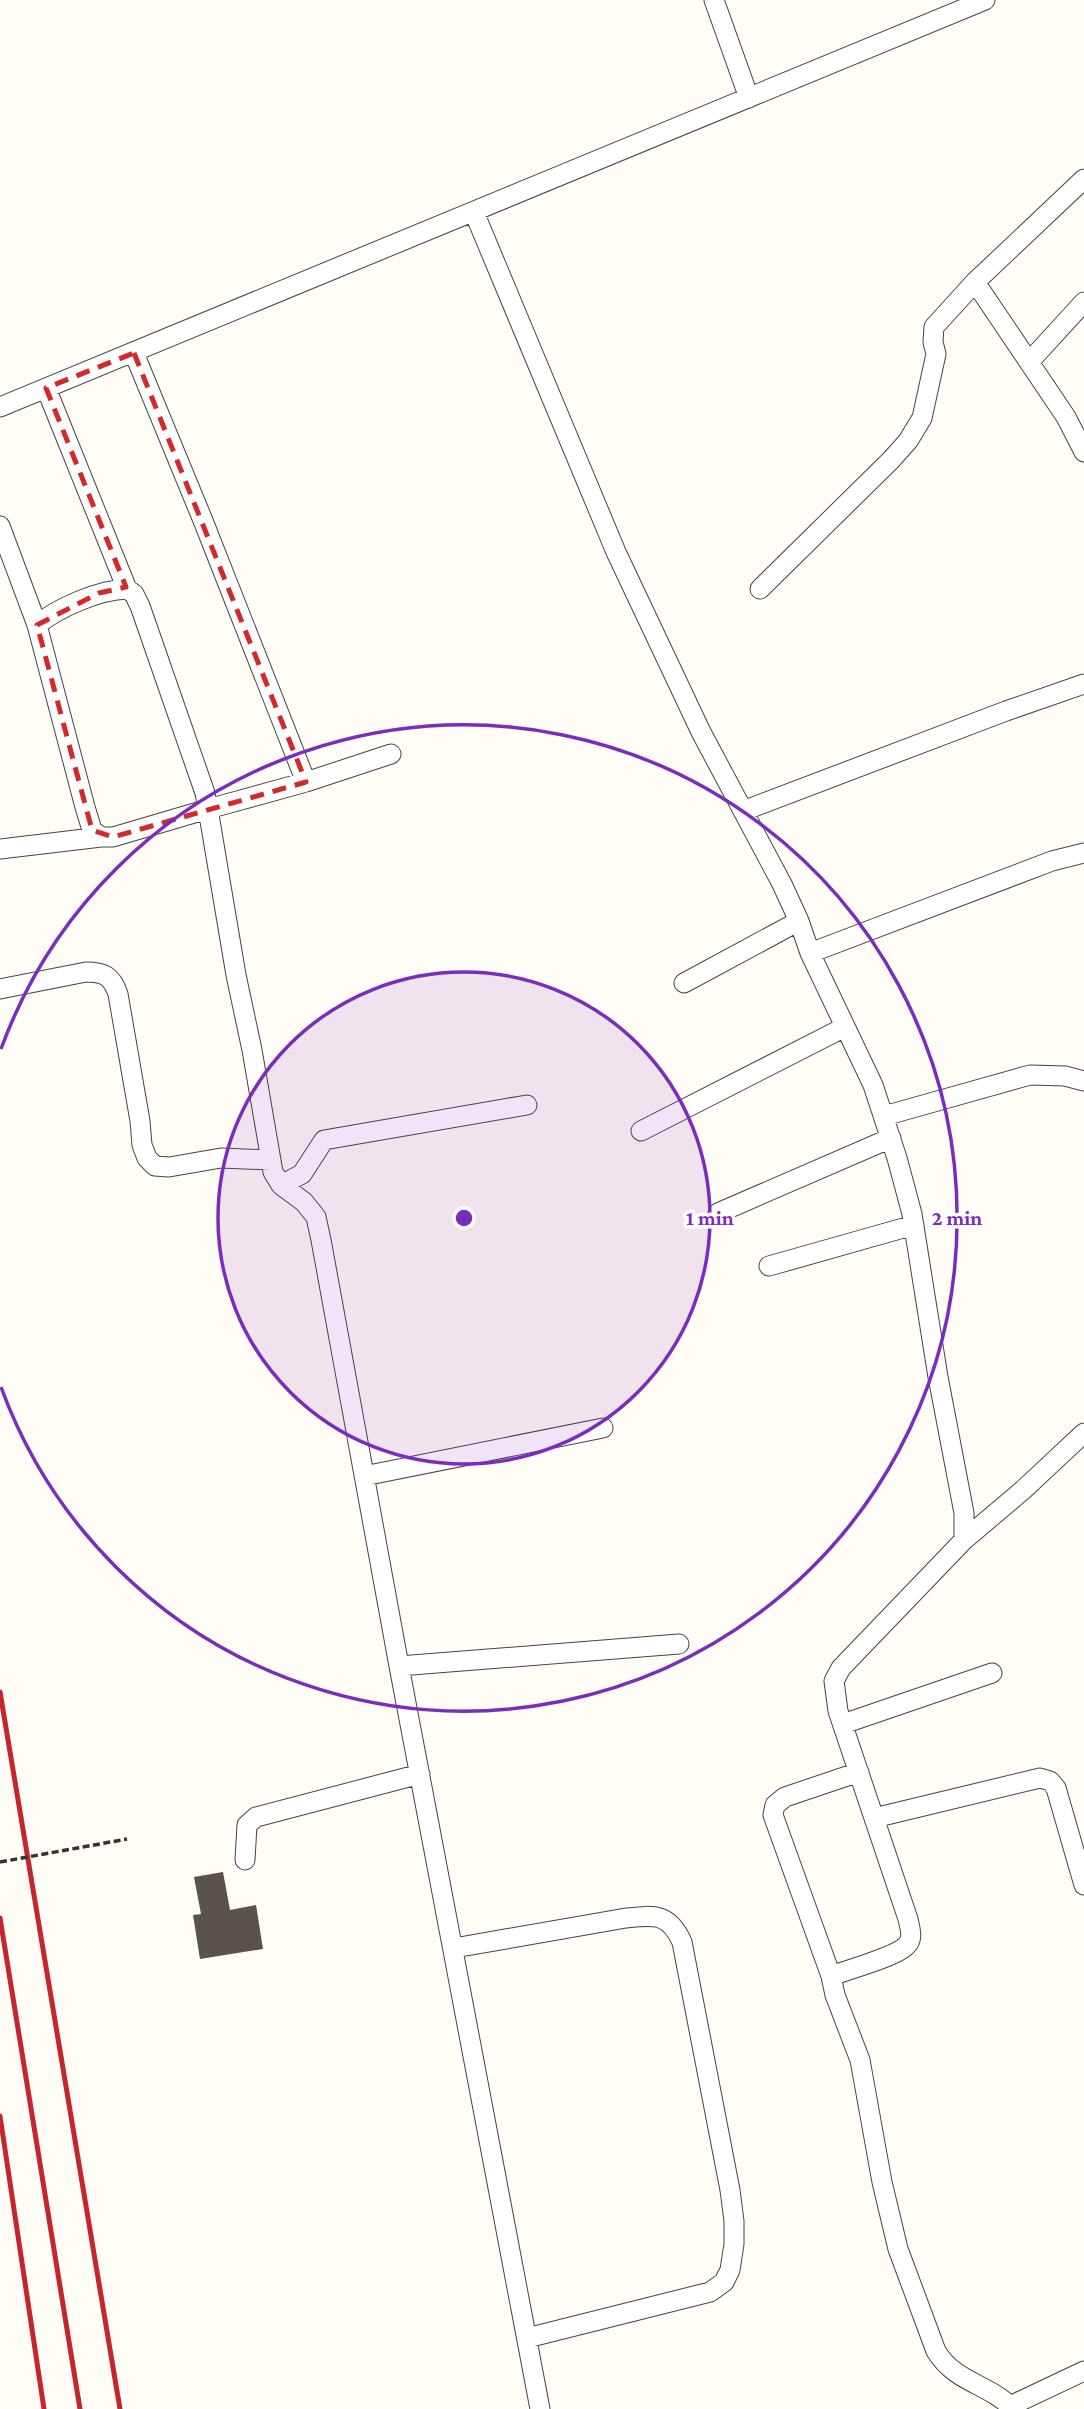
<svg xmlns="http://www.w3.org/2000/svg" width="1084" height="2409" font-family="'Crimson Pro',serif">
  <style>
    .building { fill: #5a524d }
    .lines { fill: none; stroke-linecap: round; stroke-linejoin: round }
    .minor-casing { stroke: #444; stroke-width: 21 }
    .minor { stroke: #fff; stroke-width: 19 }
    .rail { stroke: #c4262e; stroke-width: 5 }
    .path-bridge { stroke: #333; stroke-width: 3.5; stroke-dasharray: 7 3.5; stroke-linecap: butt }
    .marked { fill: none; stroke: #d62828; stroke-width: 5; stroke-dasharray: 14 9; stroke-linejoin: round }
    .ring { fill: none; stroke: #7b2cbf; stroke-width: 3.5 }
    .centre { fill: #7b2cbf; stroke: #fff; stroke-width: 3.5 }
    .ring-label { font-size: 21px; text-anchor: middle; font-weight: bold; fill: #7b2cbf; stroke: #fff; stroke-width: 7; stroke-linejoin: round; paint-order: stroke }
  </style>
  <rect width="100%" height="100%" fill="#fffdf5"/>
  <path class="building" d="M223 1872 230 1910 256 1905 263 1949 200 1959 193 1915 201 1914 194 1877Z"/>
  <g class="lines">
    <g class="minor-casing">
      <path id="minor" d="M714 0 749 98
        M474 212 616 552 701 732 782 884 799 921 810 953 873 1085 897 1158 912 1214 938 1377 964 1513V1540L841 1668 834 1681 838 1711 908 1919C910 1929 914 1939 906 1946 895 1957 847 1970 831 1976L835 1995 860 2060 882 2182 898 2249 936 2351C955 2383 990 2384 1013 2409
        M975 282 1066 417 1084 452
        M134 353 204 523 306 782
        M1030 361 1084 302
        M46 388 127 589
        M0 407 985 0
        M0 526 37 625
        M127 589 134 594 140 606 205 793 208 809 113 837H101L92 830 85 807 37 625C59 607 99 590 127 589Z
        M760 589 891 460 908 441 922 418 936 354 933 342 934 327 975 282 1084 179
        M391 754 306 782 208 809 236 975 252 1050 273 1172 281 1185 304 1202 316 1217 321 1240 399 1666 540 2409
        M743 811 1006 711 1084 684
        M0 849 101 837
        M810 953 1052 861 1084 853
        M684 983 799 921
        M0 989 86 972C104 972 112 976 118 994L140 1121 142 1145 147 1158 155 1166 169 1167 221 1158 271 1160
        M884 1116 1030 1075 1065 1076 1084 1081
        M641 1131 845 1027
        M281 1185 302 1174 324 1140 527 1105
        M718 1213 891 1138
        M769 1266 914 1225
        M364 1476 603 1428
        M964 1540 1023 1490 1084 1433
        M399 1666 679 1644
        M843 1724 992 1673
        M874 1818 1040 1778 1050 1781 1056 1788 1084 1885
        M245 1860 247 1825 256 1817 420 1774
        M454 1948 626 1918C655 1915 669 1913 682 1942L730 2190 734 2221V2244L730 2270 724 2282 710 2292 527 2338
        M831 1976 773 1815 775 1805 785 1797 859 1772
        M1010 2406 1084 2371"/>
    </g>
    <use href="#minor" class="minor"/>
    <path class="rail" d="M0 1692 120 2409
      M0 1918 80 2409
      M0 2116 44 2409"/>
    <path class="path-bridge" d="M0 1862 127 1839"/>
  </g>
  <path class="marked" d="M134 353 306 782 113 837 92 830 37 625 99 593 126 587 46 388Z"/>
  <circle cx="464" cy="1218" r="246" fill="#7b2cbf" fill-opacity=".12"/>
  <g class="ring">
    <circle cx="464" cy="1218" r="246"/>
    <path d="M1 1049A493 493 0 1 1 1 1387"/>
  </g>
  <circle cx="464" cy="1218" r="10" class="centre"/>
  <g class="ring-label">
    <text x="710" y="1225">1 min</text>
    <text x="957" y="1225">2 min</text>
  </g>
</svg>
